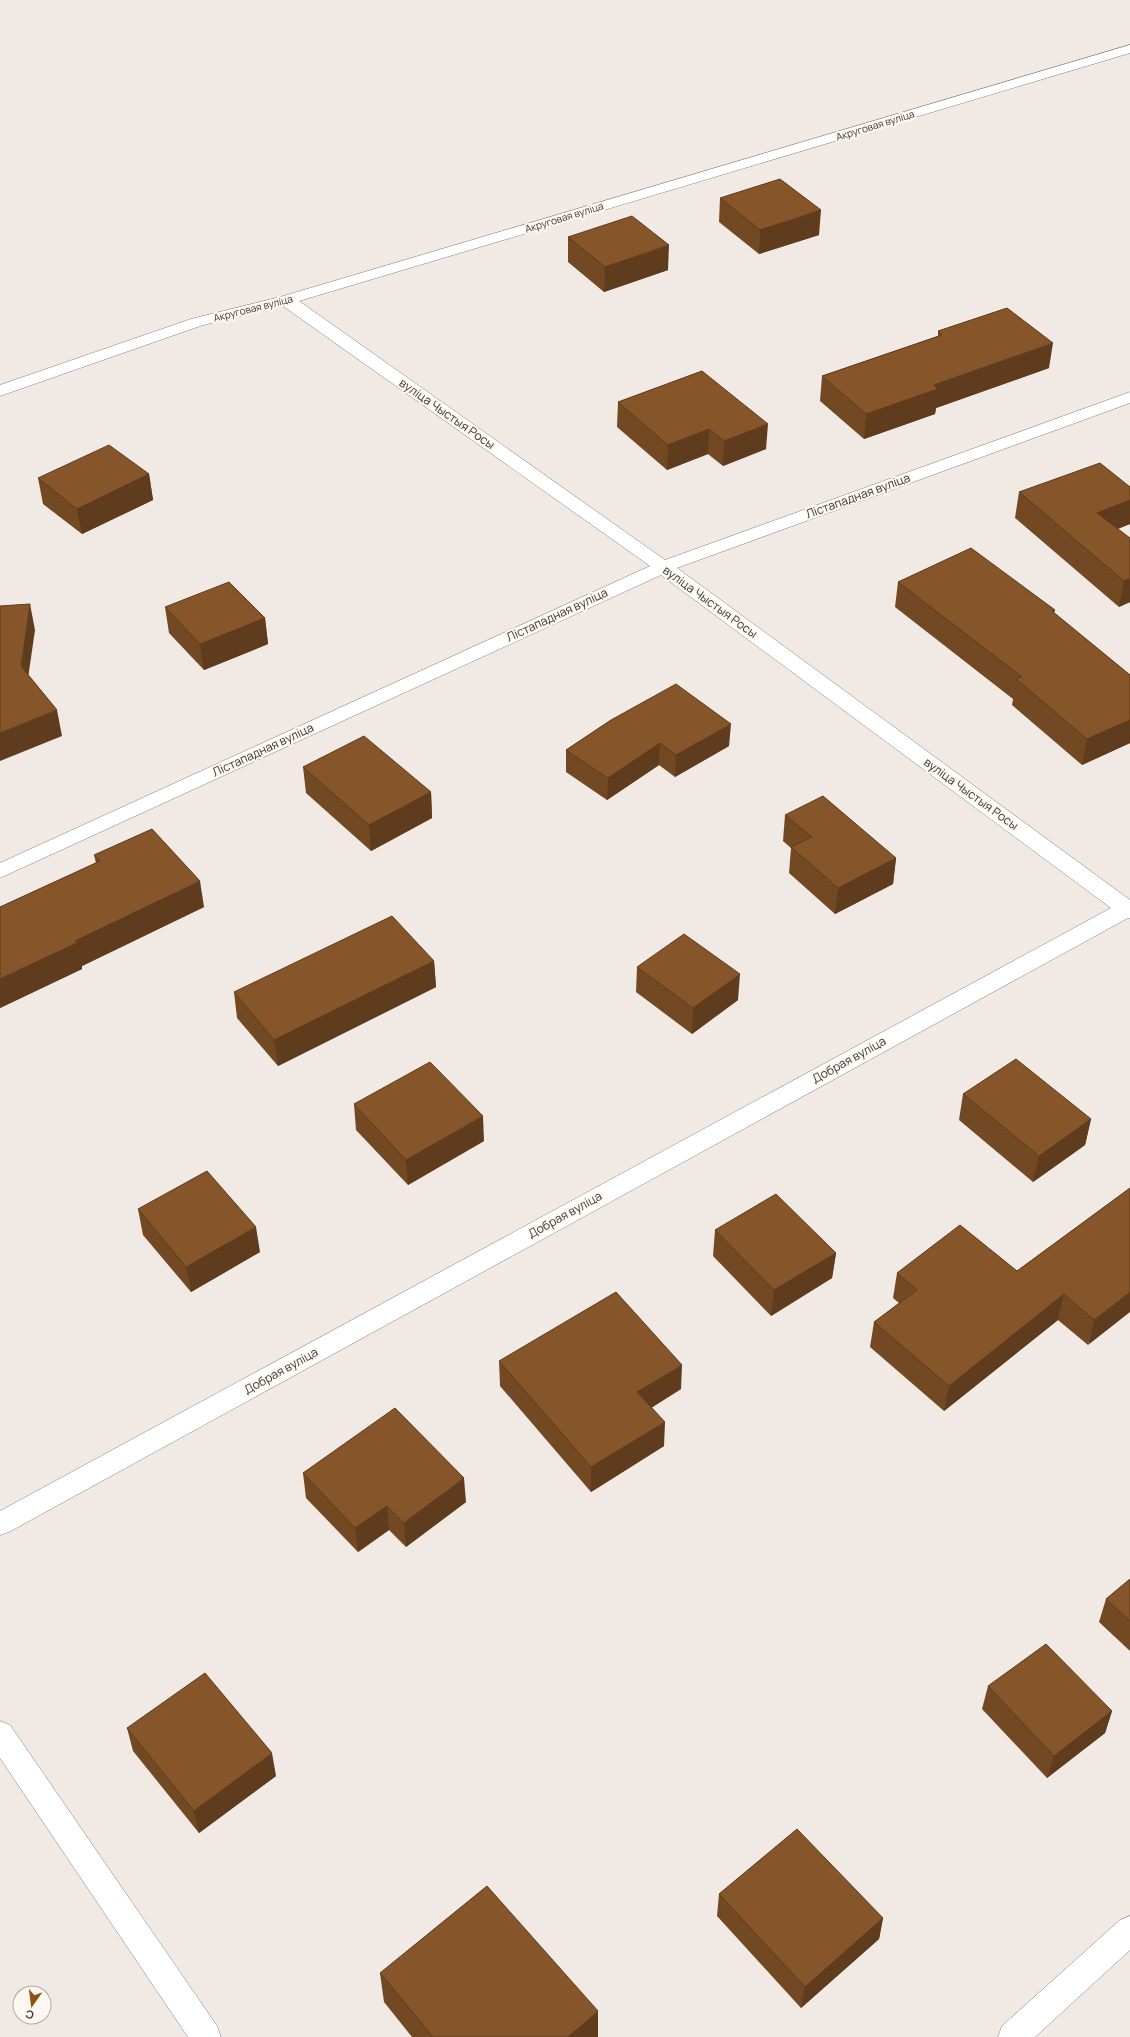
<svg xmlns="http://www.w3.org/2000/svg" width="1130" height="2037" font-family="Manrope,sans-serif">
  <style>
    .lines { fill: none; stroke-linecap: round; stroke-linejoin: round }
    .service-casing { stroke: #87817c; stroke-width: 1 }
    .minor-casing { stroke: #87817c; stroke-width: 1 }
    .service { fill: #fff; fill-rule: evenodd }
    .minor { fill: #fff; fill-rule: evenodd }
    .wall { fill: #734923 }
    .shaded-wall { fill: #5e3c1d }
    .building { fill: #865529; stroke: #5e3c1d }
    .labels { text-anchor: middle; stroke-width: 4; stroke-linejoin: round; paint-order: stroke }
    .far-street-label { font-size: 10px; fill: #393634; stroke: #fdf7f1 }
    .street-label { font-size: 12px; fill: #393634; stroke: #fdf7f1 }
  </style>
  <rect width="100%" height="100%" fill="#f0e9e4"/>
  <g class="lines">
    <g class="service-casing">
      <path id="service" d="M0 1721 10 1725 217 2026 221 2037H188L0 1758Z"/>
    </g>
    <g class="minor-casing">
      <path id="minor" d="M1130 45V53L299 301 665 560 1130 392V403L677 568 1130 900V918H1128L9 1532 0 1535V1511L1111 908 661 575 0 878V863L650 566 283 306 203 325 0 396V385L191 319 280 297Z
        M1130 1916V1950L1035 2037H998L1002 2026 1120 1920Z"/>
    </g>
    <use href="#service" class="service"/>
    <use href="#minor" class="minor"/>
  </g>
  <path class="wall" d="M720 198 819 235 759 254 719 222Z
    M568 237 668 270 604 292 568 262Z
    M938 331 1049 368 936 408 935 414 864 439 820 401 822 376 938 336Z
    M702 371 766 449 723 466 708 454 667 470 617 427 618 402Z
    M149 474 153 500 82 534 43 504 38 478Z
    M1130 487V524L1118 529 1130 602 1119 607 1015 518 1019 492Z
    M898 582 1055 610 1054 613 1130 675V743L1082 765 1012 705 1013 699 895 607Z
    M165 607 265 618 268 644 204 670 169 633Z
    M611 720 729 746 675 777 659 765 607 800 566 772V750Z
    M303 767 431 792 432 818 371 851 306 793Z
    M785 815 896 858 893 884 835 914 789 873 791 848 783 841Z
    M94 855 204 907 82 966V969L0 1008V907L96 863Z
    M434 961 436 987 278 1066 237 1018 234 992Z
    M637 967 738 1000 692 1034 636 992Z
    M963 1094 1091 1119 1085 1145 1033 1182 959 1120Z
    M354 1104 484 1141 408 1185 356 1130Z
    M1130 1188 1088 1345 1058 1320 944 1411 870 1347 874 1322 899 1303 893 1298 897 1273 1017 1271Z
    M138 1209 260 1252 191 1292 143 1235Z
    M715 1230 836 1253 832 1278 771 1316 713 1256Z
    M499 1361 681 1389 652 1407 664 1446 591 1492 500 1386Z
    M303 1473 466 1502 406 1547 389 1530 358 1552 306 1498Z
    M1130 1579V1651L1099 1622 1106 1599Z
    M988 1686 1112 1711 1105 1733 1047 1778 982 1709Z
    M127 1728 276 1776 199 1833 133 1751Z
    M719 1894 883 1918 879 1939 801 2008 717 1916Z
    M380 1973 598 2037H412L384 2002Z"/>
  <path class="shaded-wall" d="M821 210 819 235 759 254 760 230Z
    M669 245 668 270 604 292 605 267Z
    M1053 343 1049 368 936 408 935 414 864 439 866 414 934 385Z
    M768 424 766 449 723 466 724 441Z
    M709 429 708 454 667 470 668 445Z
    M149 474 153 500 82 534 77 509Z
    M1130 500V524L1092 538 1097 513Z
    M1130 578V602L1119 607 1124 581Z
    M30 604 35 630 26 692 21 666Z
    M265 618 268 644 204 670 200 644Z
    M57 710 62 736 0 761V733Z
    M1130 720V743L1082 765 1087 739Z
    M731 724 729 746 675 777 676 755Z
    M660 743 659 765 607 800 608 778Z
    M431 792 432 818 371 851 369 825Z
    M896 858 893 884 835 914 838 888Z
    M200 881 204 907 82 966V969L0 1008V979L75 941Z
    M434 961 436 987 278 1066 274 1040Z
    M740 974 738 1000 692 1034 693 1008Z
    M483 1116 484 1141 408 1185 406 1160Z
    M1091 1119 1085 1145 1033 1182 1039 1156Z
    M256 1227 260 1252 191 1292 186 1267Z
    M836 1253 832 1278 771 1316 774 1290Z
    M1130 1292V1312L1088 1345 1094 1320Z
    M1064 1294 1058 1320 944 1411 949 1386Z
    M682 1365 681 1389 637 1417V1392Z
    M665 1422 664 1446 591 1492V1467Z
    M464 1478 466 1502 406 1547 404 1523Z
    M387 1506 389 1530 358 1552 355 1528Z
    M1112 1711 1105 1733 1047 1778 1054 1756Z
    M272 1753 276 1776 199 1833 194 1811Z
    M883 1918 879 1939 801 2008 805 1987Z
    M598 2011V2037H568Z"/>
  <path class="building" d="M780 179 821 210 760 230 720 198Z
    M632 216 669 245 605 267 568 237Z
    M1007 308 1053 343 934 385 938 389 866 414 822 376 942 335 938 331Z
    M702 371 768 424 724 441 709 429 668 445 618 402Z
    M109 445 149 474 77 509 38 478Z
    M1100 463 1130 487V500L1097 513 1130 538V578L1124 581 1019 492Z
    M971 548 1055 610 1052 611 1130 675V720L1087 739 1016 679 1022 677 898 582Z
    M229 582 265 618 200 644 165 607Z
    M30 604 21 666 57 710 0 733V606Z
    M676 684 731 724 676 755 660 743 608 778 566 750 611 720Z
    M364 736 431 792 369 825 303 767Z
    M823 796 896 858 838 888 791 847 812 837 785 815Z
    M152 829 200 881 75 941 77 943 0 979V907L100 861 94 855Z
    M392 916 434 961 274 1040 234 992Z
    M684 934 740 974 693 1008 637 967Z
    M1016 1059 1091 1119 1039 1156 963 1094Z
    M430 1062 483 1116 406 1160 354 1104Z
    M207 1171 256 1227 186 1267 138 1209Z
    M1130 1188V1292L1094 1320 1064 1294 949 1386 874 1322 917 1290 897 1273 960 1225 1017 1271Z
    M776 1194 836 1253 774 1290 715 1230Z
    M616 1292 682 1365 637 1392 665 1422 591 1467 499 1361Z
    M395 1408 464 1478 404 1523 387 1506 355 1528 303 1473Z
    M1130 1579V1621L1106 1599Z
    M1046 1644 1112 1711 1054 1756 988 1686Z
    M205 1673 272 1753 194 1811 127 1728Z
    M797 1829 883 1918 805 1987 719 1894Z
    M487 1886 598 2011 568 2037H433L380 1973Z"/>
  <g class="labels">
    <g class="far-street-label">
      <text transform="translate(875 125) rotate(-17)" y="4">Акруговая вуліца</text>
      <text transform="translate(564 217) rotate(-17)" y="4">Акруговая вуліца</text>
      <text transform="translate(253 308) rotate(-14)" y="4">Акруговая вуліца</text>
    </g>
    <g class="street-label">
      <text transform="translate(447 414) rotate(35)" y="4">вуліца Чыстыя Росы</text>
      <text transform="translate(858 496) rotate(-20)" y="4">Лістападная вуліца</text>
      <text transform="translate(710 602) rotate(36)" y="4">вуліца Чыстыя Росы</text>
      <text transform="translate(557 615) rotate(-25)" y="4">Лістападная вуліца</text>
      <text transform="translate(263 750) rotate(-25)" y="4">Лістападная вуліца</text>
      <text transform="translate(971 794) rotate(36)" y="4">вуліца Чыстыя Росы</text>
      <text transform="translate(849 1060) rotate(-29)" y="4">Добрая вуліца</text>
      <text transform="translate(565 1215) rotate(-29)" y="4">Добрая вуліца</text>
      <text transform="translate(281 1371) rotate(-29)" y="4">Добрая вуліца</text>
    </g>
  </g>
  <g transform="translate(32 2005) rotate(194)"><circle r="19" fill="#fdf7f1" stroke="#afaaa5"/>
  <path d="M0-3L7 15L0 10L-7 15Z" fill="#8e5112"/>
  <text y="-6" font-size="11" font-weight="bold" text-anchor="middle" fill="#393634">С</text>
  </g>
</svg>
